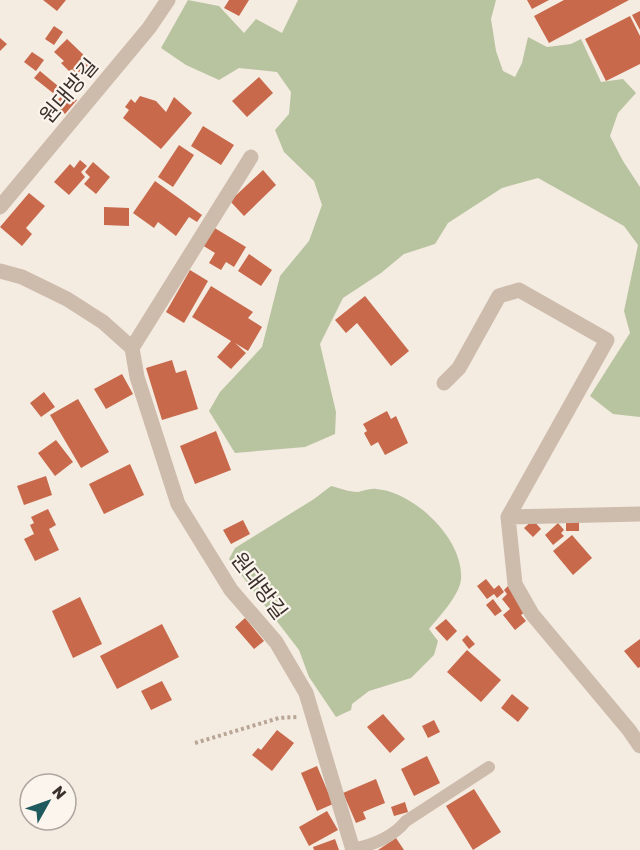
<svg xmlns="http://www.w3.org/2000/svg" width="640" height="850" font-family="Rubik,'Noto Sans KR',sans-serif">
  <style>
    .green { fill: #b8c4a0 }
    .building { fill: #c8694b }
    .lines { fill: none; stroke-linecap: round; stroke-linejoin: round }
    .path { stroke: #b9a596; stroke-width: 4; stroke-dasharray: 3 3; stroke-linecap: butt }
    .lane { stroke: #cdbbac; stroke-width: 12 }
    .street { stroke: #cdbbac; stroke-width: 15 }
    .labels { text-anchor: middle; stroke-width: 4.5; stroke-linejoin: round; paint-order: stroke }
    .street-label { font-size: 21px; fill: #3b302b; stroke: #fbf5ee }
  </style>
  <rect width="100%" height="100%" fill="#f4ebe1"/>
  <path class="green" d="M188 0 219 6 244 33 256 19 282 33 298 0H496L491 19 496 51 503 71 515 77 522 63 528 37 547 47 571 44 581 39 601 82 623 79 636 93 618 113 610 136 623 161 640 187V417L613 414 590 396 630 333 624 311 638 245 624 226 538 178 502 188 448 223 435 244 404 254 381 273 343 298 320 344 336 412 335 434 305 447 235 453 209 411 220 392 262 347 280 276 309 241 322 205 314 181 284 152 275 130 289 114 291 92 277 72 239 68 219 80 186 65 161 48Z
    M331 486C339 488 349 492 358 492 364 491 370 488 376 489 415 492 464 540 461 579 460 595 438 618 429 629L438 641 434 655 411 678 369 691 352 704 351 710 336 717 309 677 299 650 229 559 235 548 314 499Z"/>
  <path class="building" d="M43 0H66L57 11Z
    M229 0H249L239 16 224 8Z
    M527 0H549L532 9Z
    M564 0H629L549 43 534 16Z
    M640 11V30L632 15Z
    M630 16 640 36V64L606 81 585 39Z
    M54 26 63 32 54 45 45 39Z
    M0 38 7 44 0 51Z
    M67 39 91 62 79 76 72 69 70 72 61 63 64 61 54 52Z
    M32 52 44 60 36 71 24 62Z
    M40 71 58 86 53 93 34 78Z
    M259 77 273 93 247 117 232 101Z
    M66 91 77 100 65 114 54 104Z
    M140 96 156 101 166 112 174 97 192 113 161 149 123 118 129 110 125 107 131 99 135 103Z
    M203 126 234 145 221 165 191 146Z
    M179 145 194 155 173 187 158 177Z
    M80 160 87 166 81 172 85 177 69 195 54 182 70 164 74 168Z
    M93 162 110 177 96 194 84 184 90 177 85 172Z
    M263 170 276 185 244 216 230 201Z
    M155 181 202 215 197 222 189 217 176 236 158 222 154 228 133 213Z
    M29 193 45 206 26 228 32 234 22 246 0 227Z
    M104 207 129 208V226L104 225Z
    M213 227 246 247 234 267 226 262 221 270 209 263 215 253 202 245Z
    M249 254 272 270 261 286 238 271Z
    M190 270 208 281 184 323 166 312Z
    M211 286 253 312 248 318 262 327 248 351 235 343 246 353 231 369 217 357 231 341 192 317Z
    M365 296 409 351 391 366 357 323 346 333 335 320Z
    M172 360 176 373 186 370 198 409 162 420 146 368Z
    M122 374 133 394 106 409 94 389Z
    M44 392 55 407 41 417 30 403Z
    M78 399 109 452 81 468 50 415Z
    M387 411 391 419 396 416 408 443 385 455 378 442 371 446 364 433 367 431 363 424Z
    M216 431 231 470 195 484 180 446Z
    M56 440 73 462 55 476 38 453Z
    M130 464 144 495 104 514 89 484Z
    M46 476 52 495 24 505 17 486Z
    M48 509 56 525 49 529 59 550 35 561 24 539 34 534 30 525 34 523 31 517Z
    M243 520 250 534 231 544 223 530Z
    M533 520 541 529 533 537 524 528Z
    M566 521 579 522V531H566Z
    M558 523 564 530 561 533 564 536 553 545 545 535Z
    M572 535 592 558 573 575 553 551Z
    M486 579 494 589 499 585 504 592 497 598 494 594 487 599 477 586Z
    M508 586 525 612 521 615 526 621 515 630 503 615 510 609 502 599 507 594 504 590Z
    M80 597 102 644 73 658 52 611Z
    M493 599 502 611 495 616 486 605Z
    M245 618 264 641 254 649 235 627Z
    M446 619 457 631 447 641 435 628Z
    M162 624 179 657 117 689 100 656Z
    M467 635 475 644 469 649 462 640Z
    M640 639V667L638 668 624 651Z
    M467 650 501 680 481 702 447 672Z
    M162 681 172 700 151 710 141 691Z
    M512 694 529 708 518 722 501 708Z
    M383 714 405 739 390 753 367 727Z
    M434 720 440 732 428 738 422 726Z
    M277 730 294 743 272 771 252 755 258 748 261 750Z
    M427 756 440 783 414 796 401 769Z
    M317 766 333 804 317 811 301 773Z
    M376 779 385 803 363 812 366 819 356 823 343 793Z
    M474 789 501 832 473 850 446 806Z
    M405 802 408 812 394 816 391 807Z
    M327 811 338 830 309 846 299 827Z
    M396 838 404 850H378Z
    M335 839 339 850H314L313 847Z"/>
  <g class="lines">
    <path class="path" d="M195 743 279 718 297 717"/>
    <path class="lane" d="M352 849C373 845 392 838 406 821L489 767"/>
    <path class="street" d="M0 207 149 28 168 0
      M0 271 22 277 67 299 103 322 132 348 137 377 178 504 231 590 276 642 306 693 353 850
      M132 348 251 157
      M444 383 459 368 499 296 519 290 607 340 508 517 515 584 532 614 629 730 640 746
      M508 517 640 514"/>
  </g>
  <g class="labels">
    <g class="street-label">
      <text transform="translate(69 91) rotate(-50)" y="7">원대방길</text>
      <text transform="translate(259 586) rotate(53)" y="7">원대방길</text>
    </g>
  </g>
  <g transform="translate(48 802) rotate(50)"><circle r="28" fill="#fbf5ee" stroke="#aea6a0" stroke-width="1.5"/>
  <path d="M0-4.5L10 22L0 15L-10 22Z" fill="#1f5a5e"/>
  <text y="-9" font-size="16" font-weight="bold" text-anchor="middle" fill="#3b302b">N</text>
  </g>
</svg>
